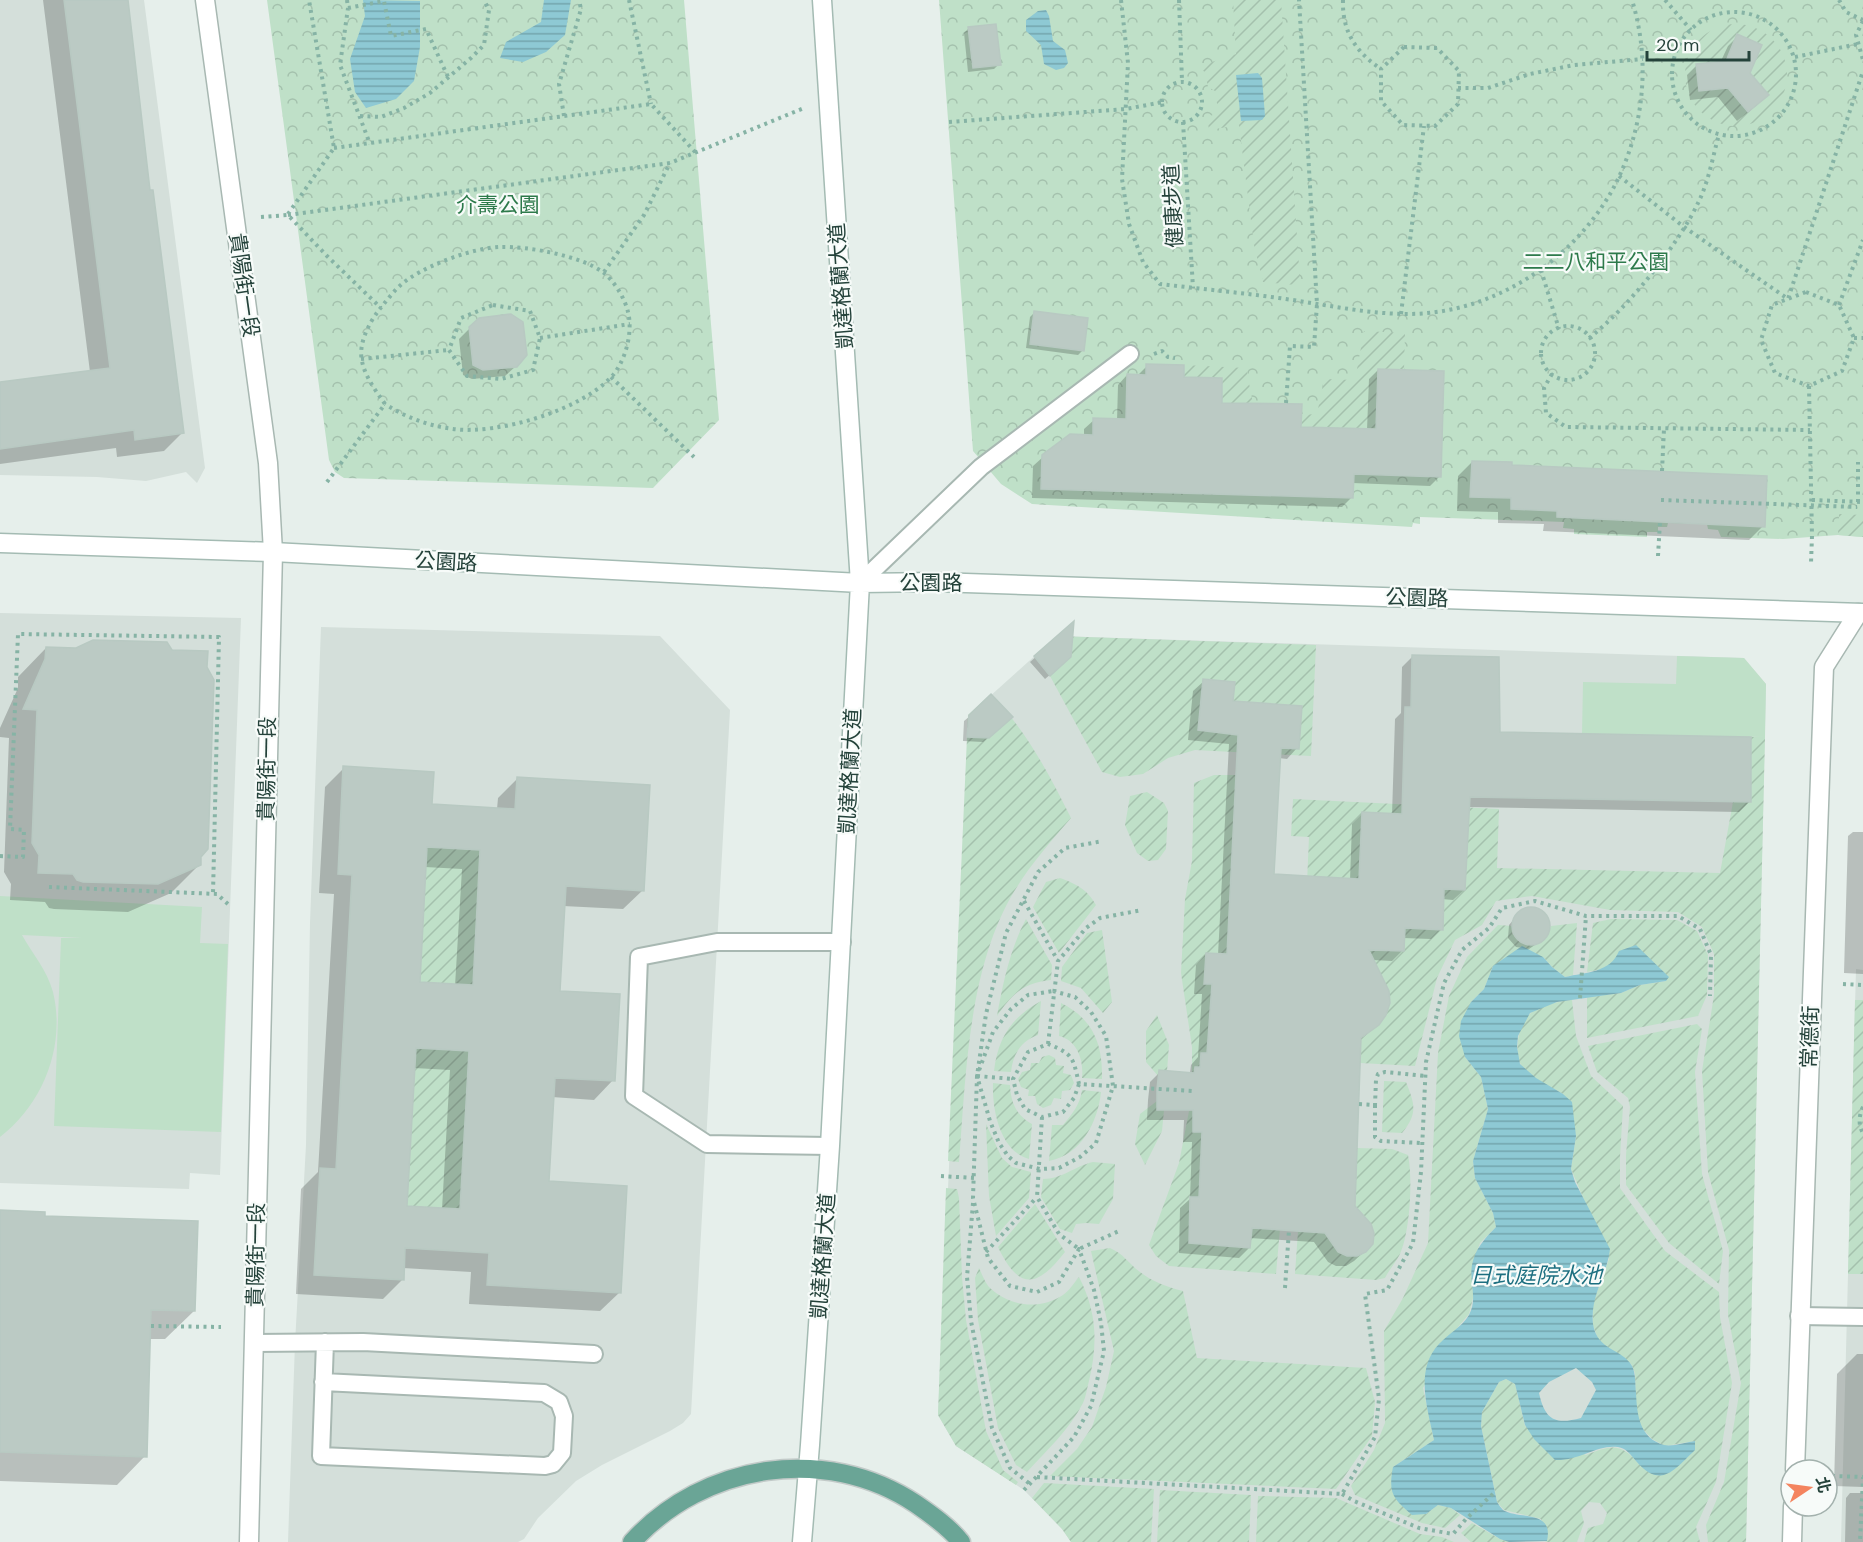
<svg xmlns="http://www.w3.org/2000/svg" width="1863" height="1542" font-family="'DM Sans','Noto Sans TC',sans-serif">
  <style>
    .built { fill: #d4dfda }
    .grass { fill: #bfe0c8 }
    .forest { fill: url(#forest-crowns) }
    .garden { fill: url(#garden-furrows) }
    .water { fill: url(#water-rules); fill-rule: evenodd }
    .shadow { fill: #0003; fill-rule: evenodd }
    .building { fill: #bbcac4; stroke: #b8c9c2; stroke-width: 1.5; fill-rule: evenodd }
    .lines { fill: none; stroke-linecap: round; stroke-linejoin: round }
    .lane-casing { stroke: #a8b8b2; stroke-width: 20 }
    .street-casing { stroke: #a8b8b2; stroke-width: 21 }
    .secondary-casing { stroke: #a4bbb3; stroke-width: 21 }
    .primary-casing { stroke: #c2cac8; stroke-width: 21 }
    .path { stroke: #86b3a5; stroke-width: 4; stroke-dasharray: 3 4.5; stroke-linecap: butt }
    .lane { stroke: #fff; stroke-width: 16 }
    .street { stroke: #fff; stroke-width: 18 }
    .secondary { stroke: #fff; stroke-width: 18 }
    .primary { stroke: #6aa596; stroke-width: 18 }
    .labels { text-anchor: middle; stroke-width: 4.5; stroke-linejoin: round; paint-order: stroke }
    .park-label { font-size: 21px; fill: #2d7a4b; stroke: #f7fbf9 }
    .street-label { font-size: 21px; fill: #24423a; stroke: #f7fbf9 }
    .water-label { font-size: 22px; font-style: italic; fill: #1c6f80; stroke: #f7fbf9 }
  </style>
  <defs>
    <pattern id="forest-crowns" width="20" height="18" patternUnits="userSpaceOnUse" patternTransform="scale(1.5)"><rect width="20" height="18" fill="#bfe0c8"/><path d="M2 6a3 3 0 1 1 6 0M12 15a3 3 0 1 1 6 0" fill="none" stroke="#a4c1ad"/></pattern>
    <pattern id="garden-furrows" width="10" height="10" patternUnits="userSpaceOnUse" patternTransform="scale(1.5)"><rect width="10" height="10" fill="#bfe0c8"/><path d="M-1 1l2-2M0 10L10 0M9 11l2-2" fill="none" stroke="#a4c1ad"/></pattern>
    <pattern id="water-rules" width="6" height="5" patternUnits="userSpaceOnUse" patternTransform="scale(1.5)"><rect width="6" height="5" fill="#8ec9d4"/><path d="M0 2.5h6" fill="none" stroke="#74a5ad"/></pattern>
  </defs>
  <rect width="100%" height="100%" fill="#e6efeb"/>
  <path class="built" d="M0 0H144L205 468 197 483 186 472 146 481 97 477 0 475Z
    M0 613 241 618 220 1175 190 1173 189 1189 0 1183Z
    M321 627 660 636 730 710 691 1414 683 1423 670 1431 602 1465 576 1481 538 1518 524 1539 518 1542H288L295 1343 306 1145 310 923Z
    M1057 636 1744 658 1766 684 1746 1542H1071L1062 1529 1024 1490 956 1446 938 1415 969 715Z
    M1856 969 1863 970V1542H1841Z"/>
  <path class="grass" d="M1677 656 1744 658 1766 684 1765 737 1582 734 1583 682 1676 684Z
    M0 896 202 907 200 943 228 944 221 1132 54 1126 61 938H82L22 935C32 953 47 970 53 992 66 1046 43 1104 0 1137Z"/>
  <path class="forest" d="M267 0H684L719 420 653 488 344 478 335 472 329 460Z
    M939 0H1863V537L1838 535 1783 539 1721 537 1718 530 1708 529 1707 524 1668 523 1667 527H1658V532H1647V537L1574 534V529L1563 528 1564 522 1420 517V524L1413 523 1412 527 1032 504 1001 484 973 451Z"/>
  <path class="garden" d="M1233 0H1281L1300 281 1296 285 1263 282 1254 245 1239 125 1209 130 1207 116 1214 115 1218 110 1215 91 1208 87 1205 72 1197 67 1236 54Z
    M1685 75a51 51 0 1 1 102 0a51 51 0 1 1-102 0Z
    M1364 331 1405 333 1404 369H1378L1376 436 1354 428 1301 427V415L1317 414 1324 379 1355 380Z
    M1184 365 1246 368 1258 429 1222 438V378L1184 377Z
    M1839 514 1863 515V537L1838 535Z
    M1057 636 1316 645 1311 756 1195 750 1168 758 1143 774 1120 777 1102 772 1050 676 1034 656Z
    M991 694C1027 732 1048 772 1071 818 1051 841 1031 864 1015 890 968 967 966 1074 959 1162L948 1161 968 715Z
    M1751 737H1765L1746 1542H1708L1706 1525 1724 1482 1741 1383 1728 1315 1729 1250 1708 1172 1702 1071 1714 995V954L1702 927 1678 912 1610 910 1532 896 1496 901 1482 925 1455 940 1437 978 1415 1066 1360 1063 1361 1034C1377 1030 1385 1019 1390 1003L1325 948 1403 951 1405 928 1442 930 1444 889 1465 890 1469 818 1362 812 1359 879 1307 883 1309 837 1291 836 1293 799 1499 809 1497 868 1720 873 1733 802H1751Z
    M1214 775H1236L1227 954 1206 953 1204 984H1212L1207 1053H1201L1200 1067H1195L1194 1073 1192 1072V1047L1181 973 1185 899 1192 861 1194 783Z
    M1147 792 1164 803 1168 811 1166 849 1158 860 1148 861 1137 853 1125 825 1130 796Z
    M427 847 480 850 473 985 420 982Z
    M1060 878C1076 884 1087 889 1096 905L1059 953 1033 907 1046 882Z
    M1026 919 1052 965 1051 980C1023 983 1012 994 997 1016 1003 983 1010 949 1026 919Z
    M1611 919 1677 920 1697 931 1708 955 1707 995 1698 1016 1587 1038V997L1621 993 1640 985 1666 981 1615 961 1603 969 1587 972 1593 923Z
    M1577 923 1573 975 1565 977 1552 967 1543 957 1493 966 1484 989 1471 1002 1465 1057 1481 1077 1488 1109 1473 1161 1475 1178 1493 1213 1496 1227 1480 1243 1472 1266 1474 1294 1469 1314 1458 1327 1423 1388 1434 1440 1393 1467 1426 1514 1438 1505 1451 1508 1460 1515 1445 1528 1422 1523 1355 1495 1351 1486 1374 1450 1385 1423 1384 1331 1403 1298 1428 1243 1438 1053 1449 996 1467 957 1498 925 1513 926 1512 933 1521 943 1534 945 1546 938 1551 926Z
    M1102 930 1112 1002 1103 1013 1081 988 1061 981 1062 967 1087 933Z
    M1572 1000 1576 1036 1591 1076 1623 1106 1620 1157V1188L1665 1251 1719 1292 1720 1317 1732 1383 1716 1482 1696 1527 1700 1542H1584L1588 1528 1603 1524 1607 1513 1600 1503 1589 1502 1581 1511 1584 1523 1577 1542H1545L1547 1541 1541 1519 1504 1510 1497 1502 1481 1426 1482 1412 1499 1382 1506 1379 1515 1384 1525 1426 1586 1455C1613 1444 1621 1443 1641 1466L1695 1441 1665 1446 1652 1439 1639 1425 1636 1410 1635 1373 1631 1364 1599 1341 1593 1326V1303L1609 1259 1571 1169 1576 1136 1563 1094C1550 1086 1529 1079 1521 1065 1513 1051 1519 1021 1532 1012 1543 1005 1558 1001 1572 1000Z
    M1855 1000H1863V1274H1848Z
    M1041 1001 1038 1035C1021 1041 1013 1054 1011 1072L994 1071C998 1037 1012 1017 1041 1001Z
    M1061 1003C1093 1019 1103 1044 1102 1079L1082 1078C1084 1060 1077 1040 1059 1036Z
    M1157 1015 1169 1045 1167 1071 1159 1077 1146 1062V1031Z
    M1697 1024 1702 1029 1695 1072 1702 1174 1723 1251 1719 1284 1669 1243 1626 1185V1155L1630 1107 1628 1098 1597 1072 1588 1046Z
    M416 1048 469 1051 460 1209 407 1206Z
    M1049 1055 1055 1058 1056 1065 1064 1066 1063 1073 1071 1075 1074 1083 1070 1090 1062 1091 1061 1099 1054 1098 1051 1105 1043 1108 1037 1104 1035 1096H1028L1029 1090 1021 1087 1018 1079 1022 1072 1030 1070 1031 1063H1039L1042 1057Z
    M1384 1081 1406 1082C1415 1105 1418 1113 1402 1133L1382 1132Z
    M993 1083 1010 1085C1011 1103 1016 1115 1032 1124L1029 1159C1000 1151 992 1110 993 1083Z
    M1082 1090 1101 1092C1098 1122 1081 1155 1049 1161L1052 1125H1063C1072 1114 1080 1105 1082 1090Z
    M1157 1101V1110H1164L1162 1131 1145 1165 1135 1144 1140 1114Z
    M1189 1111H1193V1132H1202L1199 1197H1190L1189 1243 1250 1248 1252 1228 1280 1229 1276 1274 1169 1266 1156 1256 1149 1245 1179 1163Z
    M986 1124 1002 1158 1012 1167 1031 1172 1029 1198 996 1236 989 1196Z
    M1357 1148 1392 1149 1408 1155C1413 1178 1410 1232 1400 1254 1396 1262 1389 1270 1385 1278L1376 1280 1295 1274 1298 1231 1330 1233 1347 1256C1379 1257 1384 1224 1355 1213Z
    M1093 1162 1115 1164 1113 1199 1099 1224 1086 1223 1076 1224 1072 1233 1060 1229 1041 1197 1043 1179C1062 1179 1075 1166 1093 1162Z
    M946 1188 957 1189 959 1198 962 1277 966 1320 986 1431 1003 1470 1018 1482 1016 1485 956 1446 938 1415Z
    M1035 1204 1065 1252C1037 1288 1019 1291 998 1247Z
    M1110 1248C1124 1254 1128 1263 1140 1272 1153 1282 1167 1287 1183 1291L1197 1358 1366 1368 1375 1402 1372 1436 1336 1489 1050 1476 1077 1449 1092 1427 1106 1387 1114 1351 1091 1251Z
    M979 1268C982 1274 985 1283 990 1288 1011 1307 1040 1310 1063 1295 1069 1291 1074 1283 1079 1277 1097 1312 1098 1343 1089 1381 1087 1388 1086 1397 1083 1403 1070 1429 1046 1451 1027 1472L1016 1465 998 1428 978 1320 975 1278Z
    M1044 1483 1154 1489 1151 1542H1071L1062 1529 1032 1498Z
    M1160 1490 1251 1495 1249 1542H1157Z
    M1258 1496 1336 1498 1420 1534 1442 1537 1454 1542H1256Z
    M1472 1523 1500 1539 1509 1542H1471L1461 1533Z"/>
  <path class="water" d="M363 0 420 1V47L414 81 396 99 366 108 355 92 350 59 365 16Z
    M544 0H571L565 35 546 52 523 62 500 58 506 42 541 22Z
    M1046 10 1049 16 1053 41 1065 50 1068 63 1064 68 1056 70 1044 64 1041 45 1026 31V20L1038 11Z
    M1258 73 1262 78 1265 116 1262 120 1241 121 1236 75Z
    M1636 945 1669 977 1666 981 1640 985 1621 993 1557 1002 1530 1013 1518 1036 1517 1047 1520 1064 1536 1078 1563 1094 1572 1102 1576 1136 1571 1169 1575 1182 1610 1249C1607 1276 1590 1295 1593 1324 1597 1351 1622 1348 1632 1366 1636 1374 1635 1384 1636 1393 1637 1414 1639 1438 1664 1445 1672 1447 1687 1442 1695 1441V1450C1674 1470 1661 1490 1636 1461 1631 1455 1626 1448 1618 1447 1598 1444 1579 1461 1555 1460L1534 1439 1525 1425 1515 1384 1506 1379 1499 1382 1482 1412 1481 1426 1497 1502C1499 1505 1501 1508 1503 1510 1519 1520 1554 1509 1547 1541L1509 1542 1500 1539 1451 1508 1438 1505 1426 1514 1412 1515C1393 1498 1388 1494 1393 1467L1434 1440C1428 1410 1414 1370 1439 1344 1448 1334 1462 1327 1469 1315 1478 1299 1469 1282 1472 1265 1475 1249 1485 1238 1496 1227L1493 1213 1475 1178 1473 1161 1488 1109 1481 1077 1465 1057 1459 1036 1461 1021 1471 1002 1484 989 1493 966 1522 946 1543 957 1552 967 1565 977C1586 972 1610 973 1619 951ZM1576 1368 1592 1382 1596 1390 1581 1418C1555 1425 1545 1420 1539 1393L1549 1382Z"/>
  <path class="shadow" d="M43 0H126L148 192 182 433 164 451 117 457 116 448 0 464V383L90 372Z
    M968 29 999 64 994 69 968 72 964 33Z
    M1738 36 1757 105 1737 121 1718 97 1690 100 1687 75 1697 65 1720 63 1728 46Z
    M1034 313 1083 350 1078 355 1026 348 1030 317Z
    M470 328 516 366 505 376 472 379 463 375 459 339Z
    M1147 366 1183 378 1221 404 1299 428 1367 430 1369 379 1378 370 1440 476 1430 486 1352 483 1351 498 1342 507 1032 498 1033 466 1043 457 1084 436V429L1094 420 1117 421 1118 385 1127 375 1137 376Z
    M1472 462 1511 466 1763 526 1749 540 1543 531 1544 524 1498 523V512L1457 511 1458 476Z
    M1072 625 1065 662 1045 679 1030 662Z
    M46 648 199 865 171 893 128 912 54 909 49 908 45 902 10 900 11 884 4 872 9 738 0 737V728L18 688V677Z
    M1413 656 1499 734 1749 802 1739 812 1468 807 1464 890 1453 900 1442 899 1441 929 1431 939 1403 938 1402 951 1392 961 1372 960 1378 1024 1359 1041 1354 1207 1365 1251 1354 1261 1346 1266H1336L1328 1262 1314 1242 1250 1238 1249 1248 1239 1258 1179 1253 1180 1208 1190 1199 1192 1142H1183L1184 1120H1147L1148 1100 1150 1082 1160 1072 1190 1073 1191 1065 1198 1057 1202 994H1194L1196 965 1206 954 1218 955 1229 744 1188 740 1193 691 1204 681 1231 703 1297 748 1287 759 1279 758 1273 875 1350 880 1352 824 1362 814 1392 815 1395 719 1401 713 1402 667Z
    M970 716 1006 721 983 742 963 741 964 721Z
    M344 768 431 806 497 809 498 798 517 779 643 890 623 909 563 906 558 992 613 1080 594 1100 552 1097 548 1183 620 1292 600 1311 469 1304 471 1272 403 1268 402 1280 383 1299 296 1294 301 1189 318 1172 334 894 319 893 325 787ZM425 867 462 869 455 986 419 983ZM414 1068 450 1070 442 1209 406 1207Z
    M1853 832H1863V974L1844 973 1848 836Z
    M1534 908 1545 914 1549 926 1545 938 1529 949 1516 947 1508 938 1509 925 1522 910Z
    M0 1212 43 1218 194 1311 165 1339H149L145 1456 117 1485 0 1481Z
    M1857 1354H1863V1487L1834 1486 1837 1374Z
    M1850 1493H1863V1542H1845L1846 1498Z"/>
  <path class="building" d="M64 0H128L150 190H153L184 433 135 440 134 430 0 449V382L110 368Z
    M996 24 1001 65 973 68 968 27Z
    M1737 34 1762 45 1750 73 1769 95 1748 112 1728 88 1699 91 1696 64 1726 61Z
    M1034 311 1088 318 1084 351 1030 344Z
    M511 314 523 322 527 355 517 367 483 370 473 365 469 327 479 318Z
    M1146 364 1184 365V377L1222 378V403L1302 404 1301 427 1376 429 1378 369 1444 371 1441 477 1354 474 1353 498 1041 489 1042 455 1070 434 1093 435V418L1126 419 1127 374 1146 375Z
    M1472 461 1512 462V465L1767 476 1765 527 1557 517V511L1511 509V498L1470 497Z
    M1074 621 1071 657 1050 676 1034 656Z
    M93 640 167 642 172 650 208 651 207 667 214 680 208 849 201 857V865L158 884 83 882 77 880 73 874 38 873 39 855 32 843 37 710 23 709 45 659 46 647 76 648Z
    M1412 655 1499 657 1500 732 1751 737V802L1470 797 1465 890 1444 889 1443 930 1405 928 1404 951 1369 950 1389 991 1390 1003 1386 1015 1379 1025 1361 1038 1355 1206 1371 1224 1374 1233 1373 1244 1366 1252 1357 1256H1347L1338 1252 1325 1233 1252 1228 1250 1248 1189 1243 1190 1197H1199L1202 1132H1193V1110H1157V1089L1159 1070 1194 1073 1195 1067H1200L1201 1053H1207L1212 984H1204L1206 953 1227 954 1238 735 1198 730 1203 679 1235 682 1233 701 1302 706 1299 749 1281 748 1274 874 1359 879 1362 812 1402 814 1405 707H1411Z
    M991 694 1013 717 989 738 967 737 969 715Z
    M343 766 434 772 432 804 515 809 517 777 650 785 644 891 566 886 560 991 620 994 615 1081 555 1078 549 1181 627 1186 621 1293 487 1285 489 1253 405 1248 404 1280 314 1275 320 1168 336 1169 352 875 338 874ZM427 847 480 850 473 985 420 982ZM416 1048 469 1051 460 1209 407 1206Z
    M1512 926a19 19 0 1 1 38 0a19 19 0 1 1-38 0Z
    M0 1210 45 1212V1216L198 1221 195 1311 151 1310 147 1457 0 1452Z"/>
  <g class="lines">
    <g class="lane-casing">
      <path id="lane" d="M860 583 981 467 1130 354
        M830 1146 707 1144 634 1096 639 957 717 942H842
        M1799 1316 1863 1317
        M254 1343 363 1342 594 1354
        M323 1382 544 1393 559 1402 564 1416 562 1453 553 1464 545 1466 321 1456 325 1342"/>
    </g>
    <g class="street-casing">
      <path id="street" d="M205 0 268 463 273 552 249 1542
        M1795 1470 1824 667 1858 613
        M1792 1542 1793 1506"/>
    </g>
    <g class="secondary-casing">
      <path id="secondary" d="M0 543 273 552 860 583 936 582 1863 613
        M802 1542 810 1445 830 1146 860 583 822 0"/>
    </g>
    <g class="primary-casing">
      <path id="primary" d="M632 1542C704 1463 826 1444 916 1504 932 1515 949 1527 961 1542"/>
    </g>
    <path class="path" d="M347 0 348 8 340 65 370 144
      M629 0 651 104
      M1121 0 1128 63 1122 179 1129 224 1143 262 1160 284C1202 289 1244 293 1286 299 1327 305 1368 314 1408 314 1494 314 1576 259 1615 185 1644 128 1651 62 1632 0
      M1179 0 1182 81
      M1343 0C1342 32 1356 52 1381 69
      M1665 0 1691 30
      M1839 0 1846 12 1863 20
      M348 8 384 1 391 36 426 29 448 77
      M1672 74a62 62 0 1 1 124 0a62 62 0 1 1-124 0Z
      M1863 21 1856 35 1863 60
      M1404 47 1437 48 1459 71 1458 104 1435 126 1403 125 1381 101V69Z
      M1795 57 1858 44
      M1162 102a20 20 0 1 1 40 0a20 20 0 1 1-40 0Z
      M1458 88H1488L1530 74 1574 65 1643 59
      M360 116 381 117 404 108 430 93 471 58 484 45 489 10 484 0
      M564 116 559 84 581 9 579 0
      M949 122 1126 109 1163 102
      M1183 122 1193 288
      M334 148 651 104 696 153
      M1619 176 1684 227 1788 299 1863 71
      M288 214 334 148 309 0
      M288 215 670 163 804 108
      M261 217 288 215 327 256 381 308
      M1541 270 1559 329
      M604 272 644 215 670 163
      M1806 292 1839 305 1854 338 1842 371 1809 386 1775 373 1761 340 1772 305Z
      M493 305 530 311 540 338 533 370 501 379 467 376 449 350 461 318Z
      M1839 305 1863 240
      M1401 314 1424 126
      M1541 353a27 27 0 1 1 54 0a27 27 0 1 1-54 0Z
      M540 338 630 324
      M1589 338C1627 309 1679 244 1699 201 1709 180 1713 156 1719 134
      M1854 338H1863
      M1154 354 1162 351 1168 357 1175 358
      M361 359 449 350
      M1552 374 1544 388 1546 413 1566 427 1810 430
      M611 377 694 457
      M1809 386 1812 536 1811 563
      M1286 403 1290 346 1314 347 1317 304 1299 0
      M1662 471 1664 429
      M327 482 385 404C376 391 365 377 362 361 358 344 369 323 379 310 388 299 397 286 410 278 433 263 473 248 500 247 528 246 582 256 604 273 615 282 625 299 628 312 633 332 626 359 613 375 583 410 498 435 453 429 429 426 405 417 385 404
      M1661 500 1857 507
      M1812 500 1863 502
      M1858 502V462
      M1658 556 1660 522
      M0 856 23 857 24 830 10 829 18 634 219 637 213 894
      M49 887 217 894 230 906
      M1024 901 1058 961
      M1843 984 1863 985
      M1053 991 1075 997 1091 1012 1106 1036 1113 1086 1096 1143 1080 1157 1059 1168 1040 1169 1016 1163 1008 1156 999 1143 990 1121 977 1076 993 1032 1011 1009 1028 995Z
      M1580 998 1586 916
      M1048 1044 1058 961 1086 928 1100 918 1142 910
      M977 1076 1013 1079
      M1079 1084 1074 1098 1063 1112 1042 1117 1025 1109 1017 1095 1013 1079 1028 1052 1048 1044C1073 1054 1073 1057 1079 1084L1192 1091
      M1359 1104 1375 1105 1376 1080 1378 1074 1385 1072 1425 1076
      M1375 1105V1137L1381 1141 1422 1143
      M1863 1107C1859 1115 1858 1125 1863 1133
      M1042 1117 1037 1197 1059 1234 1079 1249 1119 1231
      M941 1176 974 1178
      M973 1203 967 1277 971 1321 992 1428 1010 1468 1030 1484
      M986 1252 1037 1197
      M1285 1288 1289 1230
      M151 1326 221 1327
      M1832 1476 1863 1477 1860 1542
      M1037 1477 1342 1494 1375 1437 1379 1399 1365 1294 1387 1290 1413 1243 1421 1172 1426 1062 1444 983 1462 950 1489 928 1502 908 1535 901 1586 916H1678L1700 929 1711 955 1710 996
      M1024 1490 1074 1437 1091 1406 1104 1351 1101 1323 1094 1290 1079 1249 1059 1282 1037 1292 1010 1286 988 1258 973 1198 977 1076 986 1014 1006 933 1038 872 1065 848 1103 841
      M1342 1494 1354 1501 1419 1528 1453 1534 1466 1519 1495 1492"/>
    <use href="#lane" class="lane"/>
    <use href="#street" class="street"/>
    <use href="#secondary" class="secondary"/>
    <use href="#primary" class="primary"/>
  </g>
  <g class="labels">
    <g class="park-label">
      <text x="498" y="212">介壽公園</text>
      <text x="1596" y="269">二二八和平公園</text>
    </g>
    <g class="street-label">
      <text transform="translate(1173 206) rotate(-93)" y="7">健康步道</text>
      <text transform="translate(244 285) rotate(82)" y="7">貴陽街一段</text>
      <text transform="translate(841 286) rotate(-94)" y="7">凱達格蘭大道</text>
      <text transform="translate(446 562) rotate(3)" y="7">公園路</text>
      <text x="931" y="590">公園路</text>
      <text transform="translate(1417 598) rotate(2)" y="7">公園路</text>
      <text transform="translate(267 769) rotate(-89)" y="7">貴陽街一段</text>
      <text transform="translate(850 771) rotate(-87)" y="7">凱達格蘭大道</text>
      <text transform="translate(1810 1037) rotate(-88)" y="7">常德街</text>
      <text transform="translate(256 1255) rotate(-89)" y="7">貴陽街一段</text>
      <text transform="translate(823 1256) rotate(-86)" y="7">凱達格蘭大道</text>
    </g>
    <g class="water-label">
      <text x="1536" y="1283">日式庭院水池</text>
    </g>
  </g>
  <g transform="translate(1809 1488) rotate(77)"><circle r="28" fill="#f7fbf9" stroke="#a3b1ad" stroke-width="1.5"/>
  <path d="M0-4.5L10 22L0 15L-10 22Z" fill="#f4845f"/>
  <text y="-9" font-size="16" font-weight="bold" text-anchor="middle" fill="#24423a">北</text>
  </g>
  <path d="M1647 51v9h102v-9" fill="none" stroke="#24423a" stroke-width="3"/>
  <text x="1656" y="51" font-size="18" fill="#24423a" stroke="#f7fbf9" stroke-width="4.5" paint-order="stroke">20 m</text>
</svg>
